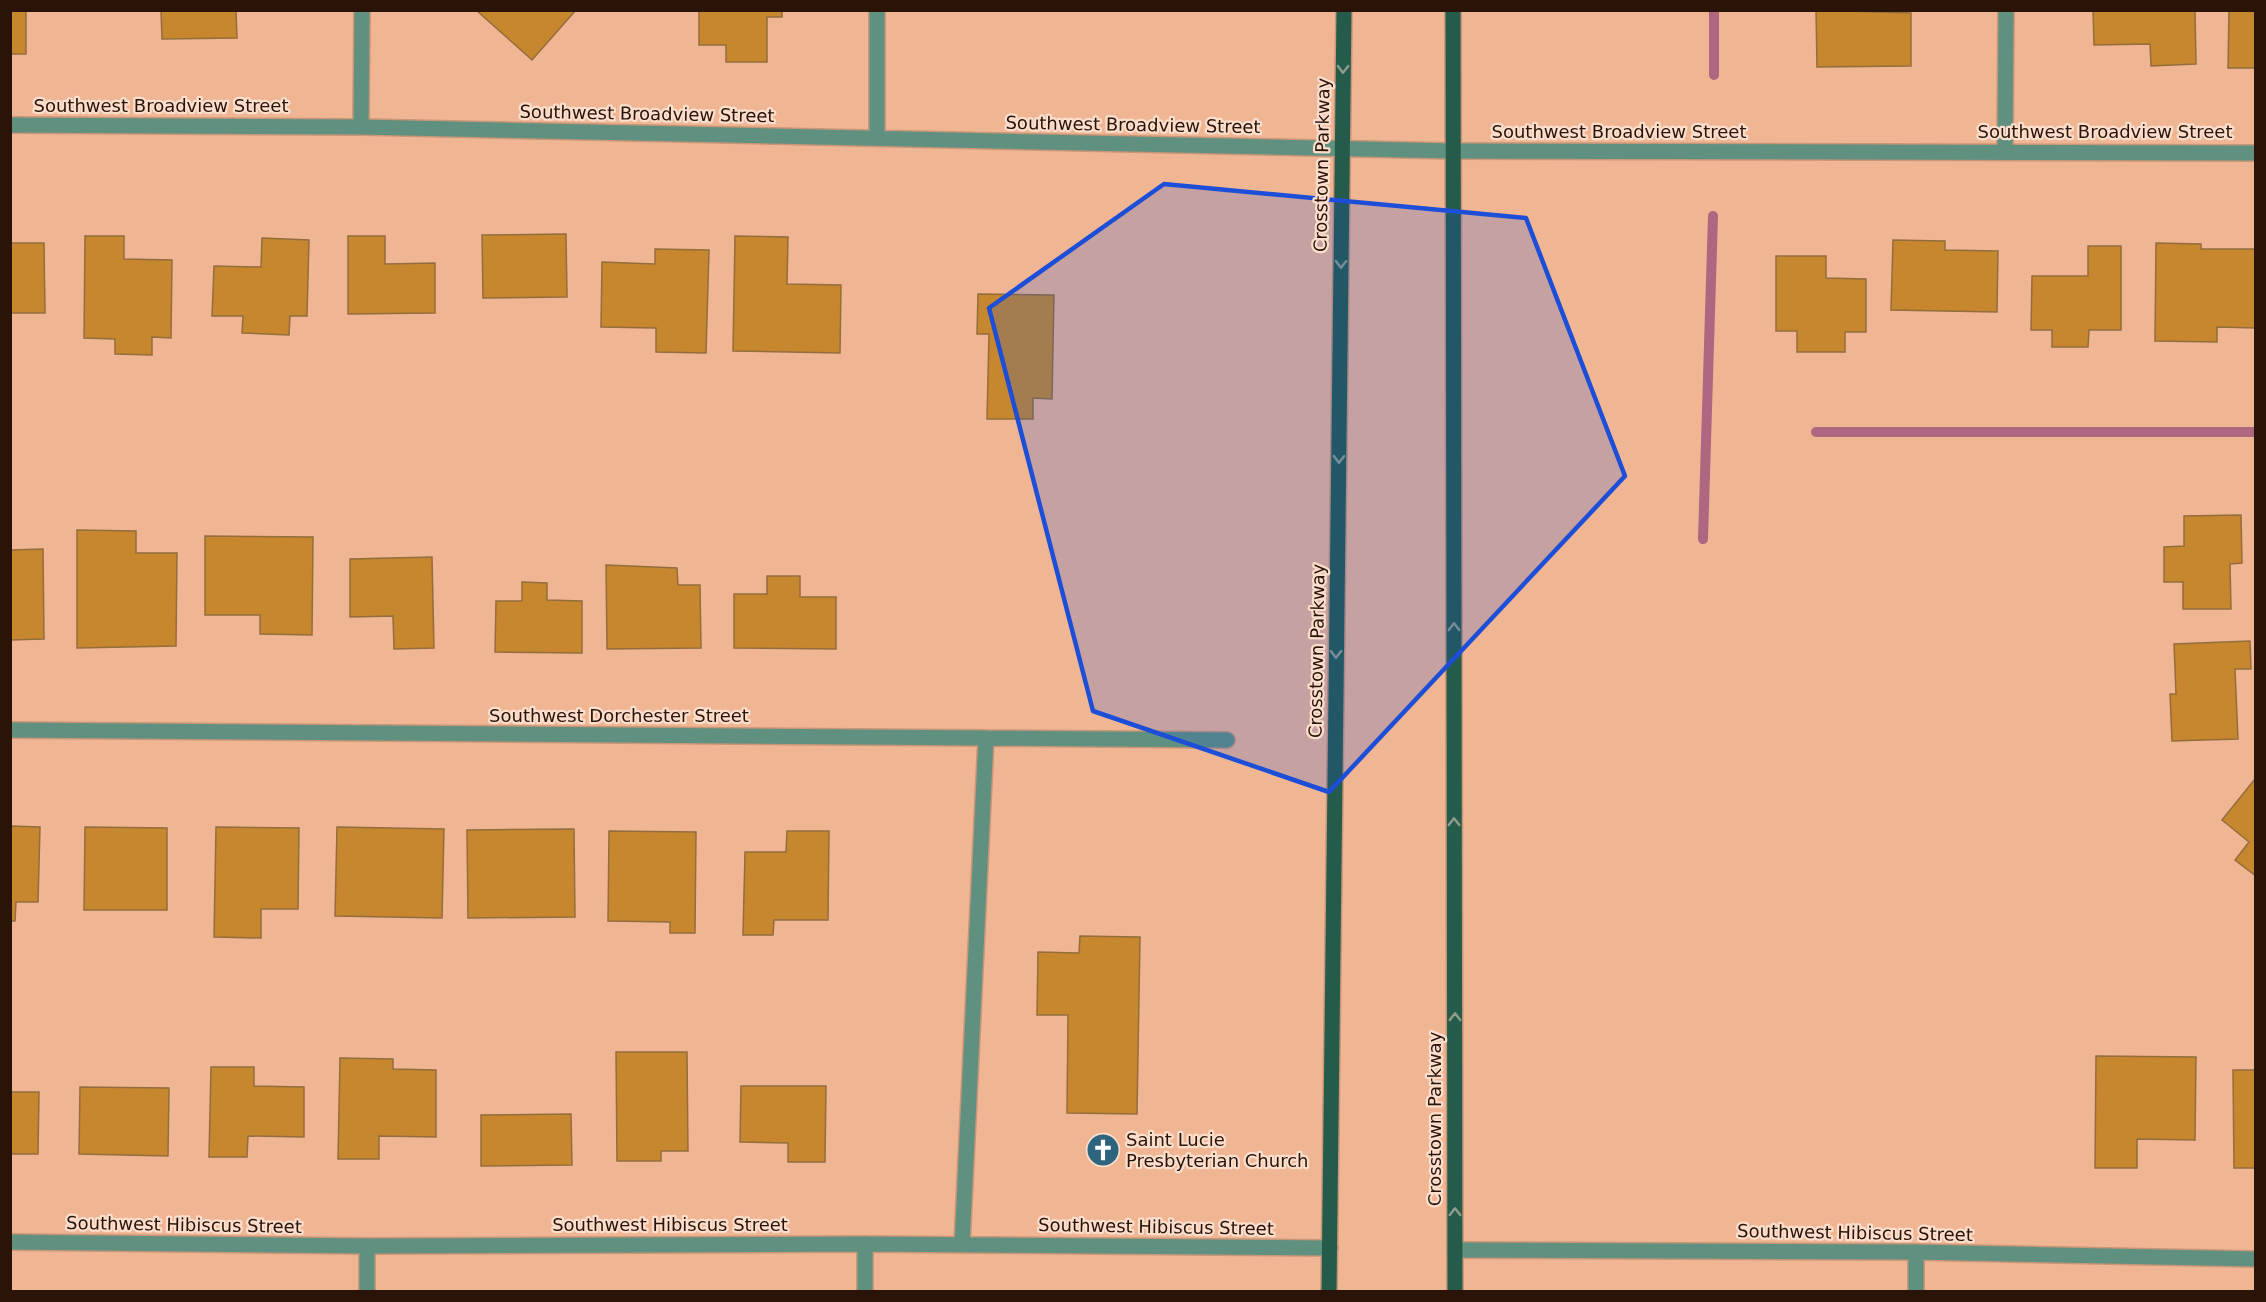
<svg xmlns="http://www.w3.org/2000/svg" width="2266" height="1302" font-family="'DejaVu Sans',sans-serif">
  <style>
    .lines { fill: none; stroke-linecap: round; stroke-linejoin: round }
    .stream { stroke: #ae6681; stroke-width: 10 }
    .building { fill: #c6872e; stroke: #946d3c; stroke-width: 1.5 }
    .minor-casing { stroke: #c89678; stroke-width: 18 }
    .major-casing { stroke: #c89678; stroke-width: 18 }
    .minor { stroke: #60907f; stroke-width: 15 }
    .major { stroke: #245b4a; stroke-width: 15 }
    .oneway { stroke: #909c8c }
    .marked { fill: #1d4ed8; fill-opacity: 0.2; stroke: #1d4ed8; stroke-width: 4.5; stroke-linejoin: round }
    .labels { text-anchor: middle; stroke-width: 4.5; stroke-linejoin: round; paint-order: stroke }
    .street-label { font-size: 18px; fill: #291407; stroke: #fcdecd }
    .poi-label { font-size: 18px; fill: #291407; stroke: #fcdecd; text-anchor: start }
  </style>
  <rect width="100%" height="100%" fill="#f0b694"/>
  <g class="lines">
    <path class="stream" d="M1714 75V10
      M1816 432H2256
      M1703 539 1713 216"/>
  </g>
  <path class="building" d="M10 10H26V54H10Z
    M161 10H236L237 38 162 39Z
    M476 10H576L532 60Z
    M699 10H782V17H767V62H726V45H699Z
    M1816 10 1911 13V66L1817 67Z
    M2093 10H2195L2196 64 2151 66 2150 44 2094 45Z
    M2229 10H2256V68H2228Z
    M566 234 567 297 483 298 482 235Z
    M85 236H124V259L172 260 171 338 152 337V355L115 354V339L84 338Z
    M348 236H385V264L435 263V313L348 314Z
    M735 236 788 237 787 284 841 285 840 353 733 351Z
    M262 238 309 240 307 316H290L289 335 242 333 243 316H212L214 266 261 267Z
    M1893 240 1945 241V250L1998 251 1997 312 1891 310Z
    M10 243H44L45 313H10Z
    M2156 243 2201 244V249H2256V328L2217 327V342L2155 341Z
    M2088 246H2121V330H2089L2088 347H2052V330H2031L2032 276H2088Z
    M655 249 709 250 706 353 656 352V328L601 327 602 262 655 264Z
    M1776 256H1826V278L1866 279V332H1845V352H1797V331H1776Z
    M978 294 1054 295 1052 399 1033 398V419H987L989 334H977Z
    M2241 515 2242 563 2230 564 2231 609H2183V582H2164V547L2184 546V516Z
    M77 530 136 531V553H177L176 646 77 648Z
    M205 536 313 537 312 635 260 634V615H205Z
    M43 549 44 639 10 640V550Z
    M432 557 434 648 394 649 393 616 350 617V559Z
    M606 565 677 568 678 585H700L701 648 607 649Z
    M767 576H800V597H836V649L734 648V594H767Z
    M522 582 547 583V600L582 601V653L495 652 496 601H522Z
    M2250 641 2251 669H2235L2238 739 2172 741 2170 694H2176L2174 644Z
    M2255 779H2256V876L2235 860 2249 842 2222 820Z
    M10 826 40 827 38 902H16L15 921H10Z
    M85 827 167 828V910H84Z
    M216 827 299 828 298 909H261V938L214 937Z
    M337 827 444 829 442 918 335 916Z
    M574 829 575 917 468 918 467 830Z
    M609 831 696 832 695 933H670V922L608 921Z
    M787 831H829L828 920H774L773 935H743L745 852H786Z
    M1080 936 1140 937 1137 1114 1067 1113 1068 1015H1037L1038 952 1079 953Z
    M616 1052H687L688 1151H661V1161H617Z
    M2096 1056 2196 1057 2195 1140 2137 1139V1168H2095Z
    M340 1058 393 1059V1069L436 1070V1137L379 1136V1159H338Z
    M211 1067H254V1086L304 1087V1137L248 1136 247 1157H209Z
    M2233 1070H2256V1168H2234Z
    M741 1086H826L825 1162H788V1143L740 1142Z
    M80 1087 169 1088 168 1156 79 1154Z
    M10 1092H39L38 1154H10Z
    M571 1114 572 1165 481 1166V1115Z"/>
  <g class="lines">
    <g class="minor-casing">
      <path id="minor" d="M10 125 361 127 1453 151 2256 153
        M361 127 362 10
        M877 138V10
        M2005 150 2006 10
        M10 730 1227 740
        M10 1242 367 1246 865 1244 1330 1248
        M962 1245 986 738
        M1455 1250 1916 1252 2256 1259
        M367 1292V1246
        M865 1292V1244
        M1916 1292V1252"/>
    </g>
    <g class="major-casing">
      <path id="major" d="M1453 10 1455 1292
        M1329 1292 1344 10"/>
    </g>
    <use href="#minor" class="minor"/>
    <use href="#major" class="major"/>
  </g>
  <defs><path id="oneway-chevron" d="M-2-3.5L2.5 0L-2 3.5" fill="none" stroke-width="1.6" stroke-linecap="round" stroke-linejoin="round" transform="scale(1.5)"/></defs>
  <g class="oneway">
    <use href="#oneway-chevron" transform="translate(1343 69) rotate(91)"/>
    <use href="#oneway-chevron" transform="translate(1341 264) rotate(91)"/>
    <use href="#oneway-chevron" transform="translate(1339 459) rotate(91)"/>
    <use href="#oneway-chevron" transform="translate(1454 627) rotate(-90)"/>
    <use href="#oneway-chevron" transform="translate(1336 654) rotate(91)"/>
    <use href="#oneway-chevron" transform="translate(1454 822) rotate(-90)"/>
    <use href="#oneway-chevron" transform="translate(1455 1017) rotate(-90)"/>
    <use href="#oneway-chevron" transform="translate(1455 1212) rotate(-90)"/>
  </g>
  <path class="marked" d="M1164 184 1526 218 1625 476 1329 792 1093 711 989 308Z"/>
  <defs>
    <g id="church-disc" transform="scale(1.725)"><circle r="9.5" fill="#2d657f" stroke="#fcdecd"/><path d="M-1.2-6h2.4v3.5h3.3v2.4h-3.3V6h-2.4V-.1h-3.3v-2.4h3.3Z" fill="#fff"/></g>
  </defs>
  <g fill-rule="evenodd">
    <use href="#church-disc" x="1103" y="1150"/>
  </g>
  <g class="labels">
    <g class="street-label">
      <text x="161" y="112">Southwest Broadview Street</text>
      <text transform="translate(647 114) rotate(1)" y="6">Southwest Broadview Street</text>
      <text transform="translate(1133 125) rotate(1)" y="6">Southwest Broadview Street</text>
      <text x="1619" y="138">Southwest Broadview Street</text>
      <text x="2105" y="138">Southwest Broadview Street</text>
      <text transform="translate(1322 165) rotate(-89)" y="6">Crosstown Parkway</text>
      <text transform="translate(1317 651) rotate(-89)" y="6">Crosstown Parkway</text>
      <text x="619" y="722">Southwest Dorchester Street</text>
      <text transform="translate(1435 1119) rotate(-90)" y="6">Crosstown Parkway</text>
      <text transform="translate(184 1225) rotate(1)" y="6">Southwest Hibiscus Street</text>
      <text x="670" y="1231">Southwest Hibiscus Street</text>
      <text transform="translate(1156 1227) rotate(1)" y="6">Southwest Hibiscus Street</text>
      <text transform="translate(1855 1233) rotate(1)" y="6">Southwest Hibiscus Street</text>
    </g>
    <g class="poi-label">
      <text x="1126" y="1146">Saint Lucie<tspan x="1126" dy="21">Presbyterian Church</tspan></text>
    </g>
  </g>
  <rect width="2266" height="1302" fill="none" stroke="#291407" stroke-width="24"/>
</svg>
